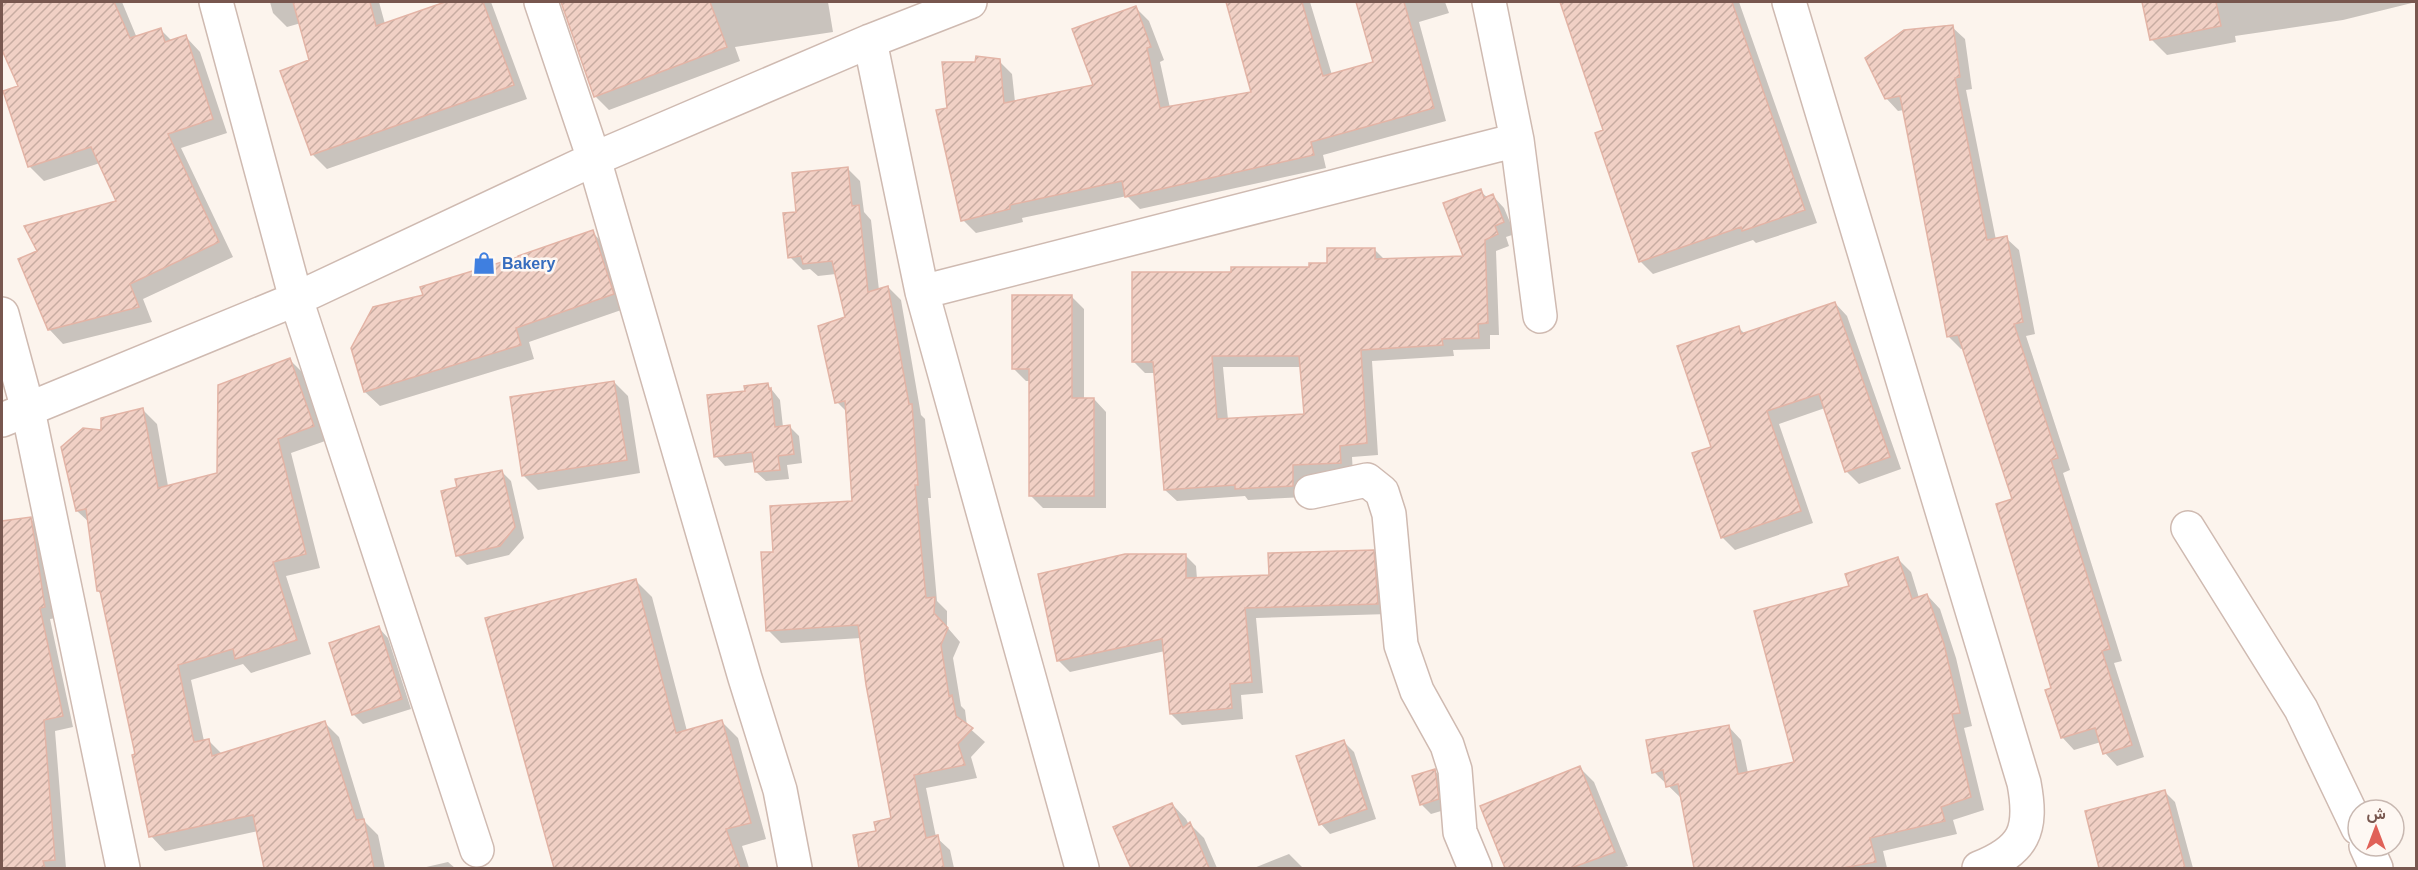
<svg xmlns="http://www.w3.org/2000/svg" width="2418" height="870" font-family="Helvetica,Vazirmatn,sans-serif">
  <style>
    .shadow { fill: #0003; fill-rule: evenodd }
    .building { fill: url(#building-hatch); stroke: #e3b4a6; stroke-width: 1.5; fill-rule: evenodd }
    .lines { fill: none; stroke-linecap: round; stroke-linejoin: round }
    .minor-casing { stroke: #cfbab1; stroke-width: 36 }
    .minor { stroke: #fff; stroke-width: 33 }
    .labels { text-anchor: middle; stroke-width: 5; stroke-linejoin: round; paint-order: stroke }
    .shop-label { font-size: 16px; font-weight: bold; fill: #366cbe; stroke: #fef8f3; text-anchor: start }
  </style>
  <defs>
    <pattern id="building-hatch" width="6" height="6" patternUnits="userSpaceOnUse" patternTransform="scale(1.5)"><rect width="6" height="6" fill="#f1d0c5"/><path d="M-1 1l2-2M0 6l6-6M5 7l2-2" fill="none" stroke="#c8aca2"/></pattern>
  </defs>
  <rect width="100%" height="100%" fill="#fcf4ed"/>
  <path class="shadow" d="M2 2H122L137 38 161 30 172 41 186 37 200 52 227 133 181 148 233 257 143 299 152 322 63 344 49 329 39 252 118 202 100 163 44 181 29 166 20 87 2 47Z
    M270 2H379L385 24 449 2H491L527 99 327 169 313 155 282 72 311 61 301 23 287 27 273 13Z
    M599 2H828L833 32 735 47 740 61 609 110 595 96 566 14Z
    M1227 2H1310L1332 75 1375 63 1358 2H1445L1449 13 1419 22 1446 121 1323 155 1326 168 1140 209 1127 196 1022 218 1023 222 976 233 963 220 949 109 976 63 999 61 1012 74 1015 102 1095 86 1136 8 1149 21 1164 60 1160 62 1170 108 1253 93Z
    M1561 2H1659L1660 3 1665 2H1739L1817 223 1756 243 1753 240 1653 274 1640 261 1605 131Z
    M2144 2H2416L2343 20 2235 36 2236 42 2167 55 2151 39Z
    M1952 27 1965 39 1972 89 1966 90 1996 240 2006 238 2019 250 2035 334 2026 336 2070 470 2063 473 2122 661 2114 663 2144 757 2117 766 2105 753 2101 742 2074 750 2062 737 2014 500 1964 348 1961 349 1949 337 1904 110 1898 111 1886 98Z
    M847 168 860 181 864 212 871 220 879 290 888 287 901 300 921 415 925 419 931 498H928L937 601 947 611V627L960 642 953 658 961 706 965 710 967 726 985 742 971 757 977 778 926 788 936 837 950 850 954 868H861L854 837 877 832 893 819 861 638 781 643 768 630 774 553 854 502 847 412 837 402 846 318 836 274 818 276 810 269 803 270 790 257 798 213Z
    M1480 191 1488 198 1493 196 1504 208 1515 234 1506 237 1509 246 1496 251 1499 335H1490V349L1453 350 1454 356 1372 361 1378 455 1352 457 1353 474 1304 477 1305 497 1248 500 1245 496 1177 501 1165 490 1155 373H1145L1134 362 1233 273 1311 268 1329 265 1374 249 1385 260 1465 258ZM1223 367H1302L1305 416 1228 420Z
    M592 232 606 246 627 308 529 342 534 359 380 406 365 392 425 296Z
    M1072 297 1084 309V399H1094L1106 412V508H1043L1030 495V381H1026L1013 368Z
    M1835 303 1847 316 1901 469 1859 484 1846 471 1825 408 1779 424 1813 523 1735 550 1722 537 1713 447 1738 327 1745 334Z
    M290 360 304 374 328 440 291 453 320 568 286 576 311 654 251 673 243 664 191 680 204 741 208 740 222 754 325 723 339 737 365 822 378 835 385 868H265L258 831 165 851 151 836 136 755 102 595 98 591 90 523 77 511 103 432 143 410 157 424 168 486 218 474Z
    M614 382 628 396 640 473 538 490 524 476Z
    M768 385 780 400 783 427H790L799 436 802 463 787 465 789 479 766 481 756 472 755 462 725 466 716 456 747 393Z
    M501 471 511 481 524 538 509 555 467 565 457 555Z
    M30 518 42 530 56 618 50 619 73 727 55 731 66 868H2V523Z
    M1373 552 1384 563 1389 614 1256 618 1263 693 1241 695 1243 719 1182 725 1171 714 1165 651 1070 672 1059 661 1039 575 1185 555 1196 566 1197 579 1270 577Z
    M1898 559 1911 572 1919 598 1927 595 1940 609 1956 658 1972 726 1964 728 1984 810 1953 820 1957 834 1883 851 1887 868H1695L1682 799 1654 772 1728 726 1741 740 1748 773 1796 763 1851 587Z
    M636 581 652 597 687 731 722 722 738 738 766 839 742 846 749 868H555L487 619Z
    M379 628 388 638 411 709 363 724 353 714Z
    M1344 742 1354 752 1376 819 1330 834 1321 824Z
    M1580 768 1594 782 1628 866 1621 868H1507L1482 807Z
    M1435 771 1444 781 1448 809 1431 814 1422 805 1414 777Z
    M2165 792 2175 802 2193 868H2101L2086 812Z
    M1172 804 1186 819 1189 825 1190 824 1204 838 1217 868H1133L1115 827Z
    M1289 854 1303 868H1254Z
    M448 862 455 868H422Z"/>
  <path class="building" d="M2 2H114L130 38 161 28 165 42 186 35 213 119 168 134 219 242 130 284 139 307 48 330 18 259 37 251 24 226 116 201 91 147 28 167 3 91 18 86 2 50Z
    M293 2H370L376 26 445 2H483L514 85 311 155 280 71 309 60Z
    M561 2H710L727 47 594 97Z
    M1226 2H1302L1323 76 1373 62 1356 2H1404L1434 108 1311 142 1314 155 1125 197 1122 181 1010 205V209L961 221 936 110 947 108 942 62H975L976 56 1000 59 1004 103 1093 85 1072 29 1136 6 1151 47 1147 48 1160 108 1251 92Z
    M1560 2H1732L1805 210 1742 231 1741 227 1639 262 1595 133 1603 130Z
    M2142 2H2216L2221 26 2150 40Z
    M1953 25 1960 77 1955 78 1987 240 2007 236 2023 322 2014 324 2058 458 2051 460 2110 649 2102 651 2132 745 2103 754 2095 728 2061 738 2045 690 2051 688 1996 504 2012 499 1958 335 1947 337 1900 96 1885 99 1865 58 1904 30Z
    M848 167 852 206 859 205 868 292 888 286 909 404H912L918 485H915L926 598 935 597 934 613 948 628 941 645 949 696 952 695 956 716 973 728 958 744 965 765 914 775 926 838 938 835 944 868H859L853 835 876 831 874 822 891 818 866 685 858 625 766 631 761 552H773L770 506 852 501 845 401 835 403 818 326 845 317 832 261 803 264 801 256 788 258 783 213 796 212 792 173Z
    M1481 189 1484 198 1493 194 1504 222 1495 226 1498 234 1485 240 1488 323 1478 324 1479 338 1442 339 1443 345 1361 350 1367 443 1340 446 1341 463 1293 465V486L1235 489V485L1164 490 1153 362H1132V272H1231V267H1309V263H1327V248H1375V259L1463 256 1443 203ZM1212 356H1299L1304 414 1217 419Z
    M593 230 614 294 516 328 521 345 364 392 351 348 373 307 423 295 420 287 518 257V256Z
    M1012 295H1072V398H1094V496H1029V369H1012Z
    M1835 302 1890 457 1845 472 1819 394 1767 411 1801 511 1721 538 1692 453 1711 447 1677 346 1739 326 1741 334Z
    M290 358 314 426 278 439 306 554 273 562 297 640 235 659 233 649 178 665 194 742 209 739 212 756 325 721 356 820 364 819 374 868H264L253 815 149 837 132 755 135 754 100 591H97L86 509 76 511 61 447 83 428 101 430V418L143 408 158 488 217 473 218 385Z
    M614 381 627 460 522 476 510 397Z
    M768 383 769 389 771 388 775 427 790 425 794 454 778 456 780 470 755 472 752 452 714 457 707 395 745 391 744 386Z
    M502 470 515 527 500 546 456 556 441 491 457 487 455 479Z
    M31 517 45 607 40 608 63 716 44 720 55 860 43 861 45 868H2V521Z
    M1374 550 1378 604 1245 608 1252 682 1230 684 1232 708 1170 714 1162 639 1057 661 1038 574 1125 554H1186V578L1269 575 1268 553Z
    M1898 557 1912 599 1927 594 1944 644 1960 713 1952 714 1971 797 1941 807 1945 821 1870 838 1876 862 1843 868H1694L1678 784 1666 787 1663 770 1652 773 1646 740 1729 725 1738 774 1794 762 1754 611 1849 586 1845 574Z
    M636 579 676 733 722 720 751 823 726 829 740 868H554L485 618Z
    M379 626 402 699 352 715 329 643Z
    M1344 740 1367 809 1319 825 1296 756Z
    M1580 766 1615 852 1571 868H1505L1480 806Z
    M1435 769 1439 799 1420 805 1412 776Z
    M2165 790 2185 868H2099L2085 811Z
    M1172 803 1183 828 1190 822 1209 868H1131L1113 827Z"/>
  <g class="lines">
    <g class="minor-casing">
      <path id="minor" d="M216 2 296 299 477 850
        M541 2 594 159 745 678 780 790 795 868
        M1489 2 1517 140 1540 316
        M1789 2 2024 783C2033 831 2024 850 1979 868
        M870 41 922 292 1082 868
        M922 292 1517 140
        M2 314 28 410 123 868
        M2 420 296 299 594 159 870 41 970 2
        M1311 492 1367 480 1382 492 1389 514 1401 645 1417 691 1447 745 1455 770 1460 832 1475 868
        M2188 528 2301 709 2358 828
        M2366 846 2376 868"/>
    </g>
    <use href="#minor" class="minor"/>
  </g>
  <defs>
    <g id="shop-bare" transform="scale(1.8)"><path d="M-5-2.5h2.3a2.7 3.5 0 0 1 5.4 0H5L5.5 6h-11ZM-1.5-2.5h3a1.5 2.3 0 0 0-3 0Z" fill="#3f7fe0" stroke="#fef8f3" stroke-width="2.5" paint-order="stroke"/></g>
  </defs>
  <g fill-rule="evenodd">
    <use href="#shop-bare" x="484" y="263"/>
  </g>
  <g class="labels">
    <g class="shop-label">
      <text x="502" y="269">Bakery</text>
    </g>
  </g>
  <rect width="2418" height="870" fill="none" stroke="#78574f" stroke-width="6"/>
  <g transform="translate(2376 828)"><circle r="28" fill="#fef8f3" stroke="#c8b8b1" stroke-width="1.5"/>
  <path d="M0-4.5L10 22L0 15L-10 22Z" fill="#e06158"/>
  <text y="-9" font-size="16" font-weight="bold" text-anchor="middle" fill="#78574f">ش</text>
  </g>
</svg>
